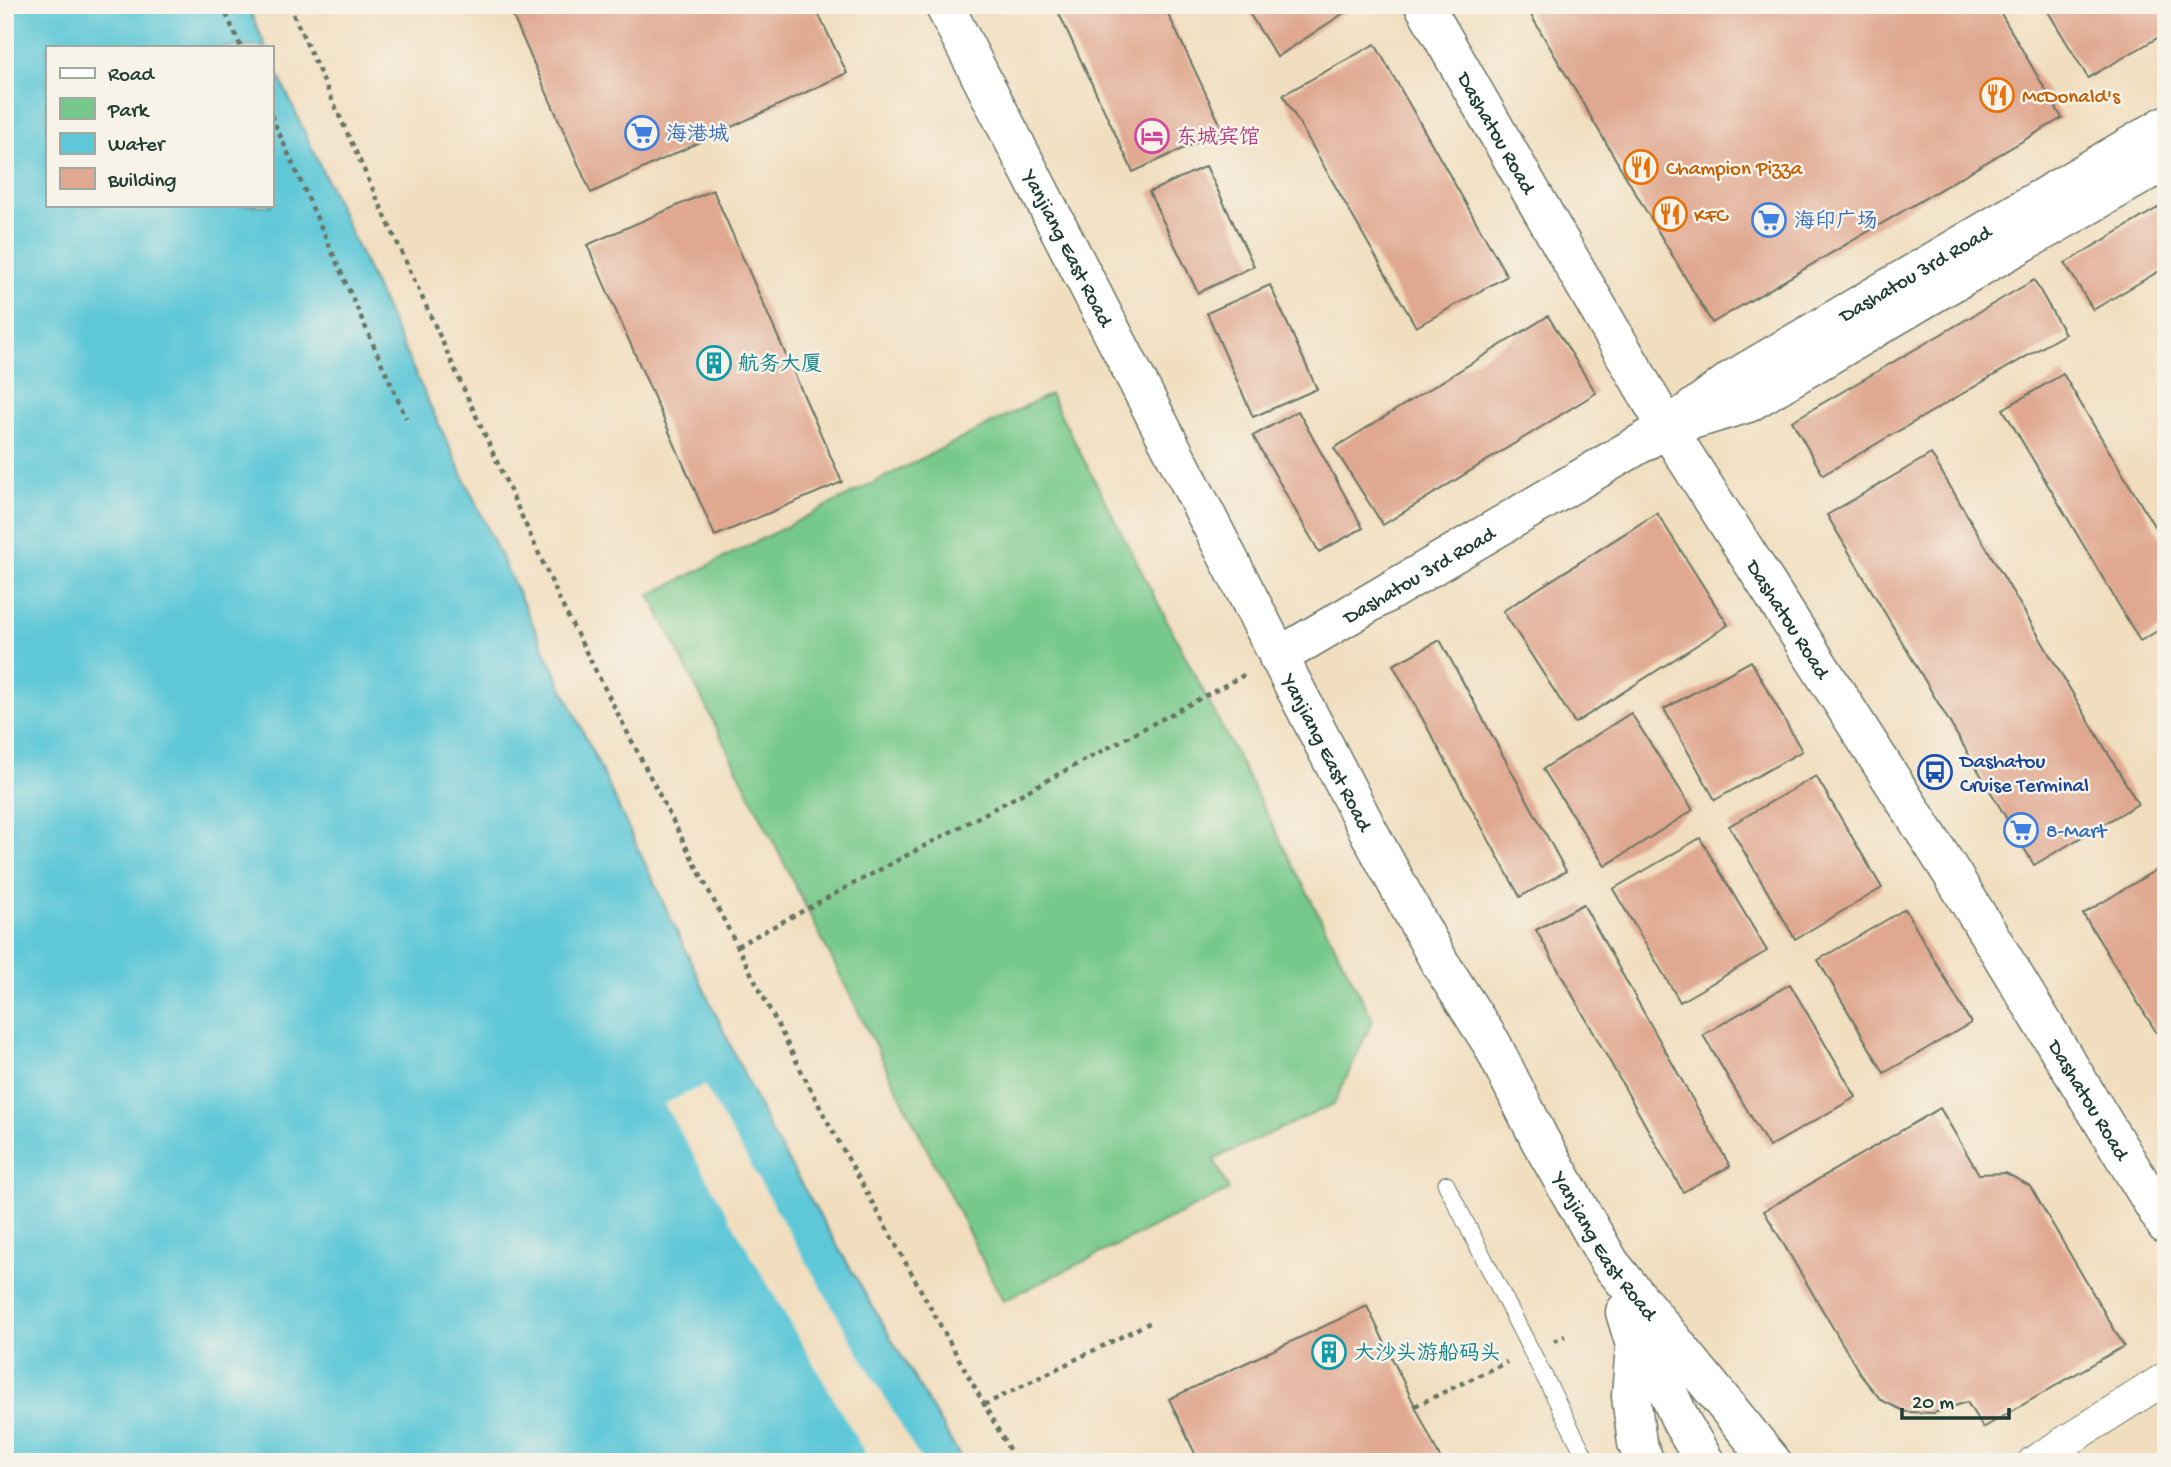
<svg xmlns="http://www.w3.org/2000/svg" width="2171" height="1467" font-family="'Gochi Hand','LXGW WenKai TC',sans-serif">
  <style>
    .green { fill: #77c98b; stroke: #4b8360; stroke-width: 2 }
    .water { fill: #5ec8d8; stroke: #3e8286; stroke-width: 2 }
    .pier { fill: #f1debf }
    .building { fill: #e0a890 }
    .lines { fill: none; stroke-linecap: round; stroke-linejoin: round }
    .lane-casing { stroke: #687565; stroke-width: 18 }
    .street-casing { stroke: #687565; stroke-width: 34 }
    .secondary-casing { stroke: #687565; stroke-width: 41 }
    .primary-casing { stroke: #687565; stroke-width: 41 }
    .path { stroke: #687565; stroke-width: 4.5; stroke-dasharray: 5 5; stroke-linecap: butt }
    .lane { stroke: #fff; stroke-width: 16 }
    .street { stroke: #fff; stroke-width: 32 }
    .secondary { stroke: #fff; stroke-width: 38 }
    .primary { stroke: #fff; stroke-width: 38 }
    .labels { text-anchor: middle; stroke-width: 5; stroke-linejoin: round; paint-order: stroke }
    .food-label { font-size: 21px; fill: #c56008; stroke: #f7f3e8; text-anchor: start }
    .shop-label { font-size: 21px; fill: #366cbe; stroke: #f7f3e8; text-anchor: start }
    .street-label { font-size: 21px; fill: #1f3d34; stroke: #f7f3e8 }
    .hotel-label { font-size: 21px; fill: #b23c85; stroke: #f7f3e8; text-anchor: start }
    .culture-label { font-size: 21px; fill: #0d838f; stroke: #f7f3e8; text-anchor: start }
    .transit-label { font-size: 21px; fill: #164399; stroke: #f7f3e8; text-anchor: start }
  </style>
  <rect width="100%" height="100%" fill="#f7f3e8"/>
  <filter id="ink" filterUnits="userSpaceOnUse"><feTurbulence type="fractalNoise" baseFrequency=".0143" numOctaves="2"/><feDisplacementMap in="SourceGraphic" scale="14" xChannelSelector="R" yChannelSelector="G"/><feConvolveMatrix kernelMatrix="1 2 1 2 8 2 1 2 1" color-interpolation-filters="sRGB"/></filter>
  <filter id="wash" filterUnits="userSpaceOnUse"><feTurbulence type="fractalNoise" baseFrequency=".00686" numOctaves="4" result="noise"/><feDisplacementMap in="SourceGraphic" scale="28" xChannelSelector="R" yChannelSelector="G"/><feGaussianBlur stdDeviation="1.57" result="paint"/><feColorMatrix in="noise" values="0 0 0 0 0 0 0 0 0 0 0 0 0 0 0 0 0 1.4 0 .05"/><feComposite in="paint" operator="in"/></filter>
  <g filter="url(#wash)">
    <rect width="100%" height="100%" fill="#f1debf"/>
    <path class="green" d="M1050 394 1373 1020 1334 1104 1214 1159 1229 1190 1003 1301 650 595Z"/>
    <path class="water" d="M5 5H247L266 47H47V205H271V59L426 397 771 1132 963 1462H5Z"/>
    <path class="pier" d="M704 1085 922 1462H870L664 1104Z"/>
    <g id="blocks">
      <path class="building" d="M508 5H814L847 73 591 193Z
        M1055 5H1164L1223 130 1133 172Z
        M1244 5H1356L1277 57Z
        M1525 5H1996L2062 118 1712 323Z
        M2044 5H2166V33L2088 78Z
        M1375 44 1507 276 1416 327 1283 95Z
        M1206 166 1254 266 1198 293 1149 192Z
        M713 190 842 482 715 536 587 245Z
        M2166 203V267L2093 310 2065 263Z
        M2034 280 2065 334 1823 475 1792 421Z
        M1270 285 1317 389 1253 417 1207 313Z
        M1548 316 1596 393 1383 525 1334 448Z
        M2063 374 2166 546V626L2140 641 2003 409Z
        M1298 411 1363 528 1319 552 1253 436Z
        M1931 454 2138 804 2034 865 1827 515Z
        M1657 513 1728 625 1575 723 1503 611Z
        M1440 640 1566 871 1520 897 1393 665Z
        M1751 661 1802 751 1715 800 1664 709Z
        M1631 713 1693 810 1605 866 1543 769Z
        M1816 776 1882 888 1795 939 1729 826Z
        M1700 838 1767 951 1680 1002 1613 889Z
        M2166 864V1048L2083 914Z
        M1583 904 1730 1166 1683 1192 1536 930Z
        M1905 909 1971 1023 1884 1073 1818 960Z
        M1790 984 1856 1097 1769 1147 1703 1035Z
        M1940 1108 1979 1174 2006 1173 2030 1186 2124 1346 1983 1428 1967 1402 1934 1413 1906 1412 1881 1400 1862 1377 1764 1211Z
        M1367 1306 1442 1462H1199L1169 1399Z"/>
    </g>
  </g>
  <g filter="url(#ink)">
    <use href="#blocks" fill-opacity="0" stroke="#687565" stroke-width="2"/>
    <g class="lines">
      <g class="lane-casing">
        <path id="lane" d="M1446 1184 1588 1462"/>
      </g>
      <g class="street-casing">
        <path id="street" d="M2034 1462 2166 1378"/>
      </g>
      <g class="secondary-casing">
        <g id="secondary">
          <path id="s1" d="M1424 5 1667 428 1952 874 2166 1225"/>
          <path d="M1695 419 1748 403 1941 289 2166 161"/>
          <path id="s2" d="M1278 657 1667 428 1732 380 2166 125"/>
          <path d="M1625 1312 1635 1345 1631 1396 1637 1443 1645 1462"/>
        </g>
      </g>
      <g class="primary-casing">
        <g id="primary">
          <path id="s3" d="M944 5 1370 834 1440 963 1492 1044 1540 1140 1610 1263 1772 1462"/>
          <path d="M1631 1310 1682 1423 1705 1462"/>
        </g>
      </g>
      <path class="path" d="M222 5 241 47
        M289 5 564 609 825 1117 1016 1462
        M271 115 406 418
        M737 946 1246 674
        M1554 1341 1565 1336
        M984 1405 1153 1321
        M1415 1406 1507 1362"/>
      <use href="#lane" class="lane"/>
      <use href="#street" class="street"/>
      <use href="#secondary" class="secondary"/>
      <use href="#primary" class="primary"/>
    </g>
  </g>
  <defs>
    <g id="restaurant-ring" transform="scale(1.75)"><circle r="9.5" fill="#f7f3e8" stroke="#e8710a" stroke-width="1.5"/><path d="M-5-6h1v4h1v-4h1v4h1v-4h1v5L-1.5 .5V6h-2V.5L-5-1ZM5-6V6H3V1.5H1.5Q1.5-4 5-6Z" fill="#e8710a"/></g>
    <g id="supermarket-ring" transform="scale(1.75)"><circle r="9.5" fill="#f7f3e8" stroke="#3f7fe0" stroke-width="1.5"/><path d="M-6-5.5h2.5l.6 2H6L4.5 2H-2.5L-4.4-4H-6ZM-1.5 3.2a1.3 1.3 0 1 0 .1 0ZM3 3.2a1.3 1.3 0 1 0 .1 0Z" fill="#3f7fe0"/></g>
    <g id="hotel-ring" transform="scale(1.75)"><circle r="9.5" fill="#f7f3e8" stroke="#d1479c" stroke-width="1.5"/><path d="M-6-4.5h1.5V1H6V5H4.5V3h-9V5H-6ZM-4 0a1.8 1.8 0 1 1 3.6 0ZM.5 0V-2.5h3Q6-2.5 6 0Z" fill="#d1479c"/></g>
    <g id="building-ring" transform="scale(1.75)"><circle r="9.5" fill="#f7f3e8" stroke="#0f9aa8" stroke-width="1.5"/><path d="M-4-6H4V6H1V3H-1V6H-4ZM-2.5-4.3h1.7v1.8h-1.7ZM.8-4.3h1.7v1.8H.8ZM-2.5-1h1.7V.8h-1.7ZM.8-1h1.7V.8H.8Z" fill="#0f9aa8"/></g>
    <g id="bus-ring" transform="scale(1.75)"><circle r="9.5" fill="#f7f3e8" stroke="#1a4fb4" stroke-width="1.5"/><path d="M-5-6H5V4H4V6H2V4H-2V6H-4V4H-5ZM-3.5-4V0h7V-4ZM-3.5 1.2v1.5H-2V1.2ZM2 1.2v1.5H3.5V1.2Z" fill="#1a4fb4"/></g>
  </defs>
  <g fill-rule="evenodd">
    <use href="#restaurant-ring" x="1997" y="95"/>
    <use href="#supermarket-ring" x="642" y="133"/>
    <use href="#hotel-ring" x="1152" y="136"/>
    <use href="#restaurant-ring" x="1641" y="167"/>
    <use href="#restaurant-ring" x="1670" y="214"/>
    <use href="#supermarket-ring" x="1769" y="220"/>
    <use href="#building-ring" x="714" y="363"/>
    <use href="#bus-ring" x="1935" y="772"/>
    <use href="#supermarket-ring" x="2021" y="830"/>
    <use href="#building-ring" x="1329" y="1352"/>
  </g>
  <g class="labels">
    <g class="food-label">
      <text x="2022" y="102">McDonald's</text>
      <text x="1666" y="174">Champion Pizza</text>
      <text x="1694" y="221">KFC</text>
    </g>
    <g class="shop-label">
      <text x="666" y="140">海港城</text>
      <text x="1794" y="227">海印广场</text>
      <text x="2046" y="837">8-Mart</text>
    </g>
    <g class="street-label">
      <text dy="7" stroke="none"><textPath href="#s1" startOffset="147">Dashatou Road</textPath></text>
      <text dy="7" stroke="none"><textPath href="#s3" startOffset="273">Yanjiang East Road</textPath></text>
      <text dy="7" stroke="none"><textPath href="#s2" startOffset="744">Dashatou 3rd Road</textPath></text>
      <text dy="7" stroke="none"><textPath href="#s2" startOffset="163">Dashatou 3rd Road</textPath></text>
      <text dy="7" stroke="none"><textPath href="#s1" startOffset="714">Dashatou Road</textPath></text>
      <text dy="7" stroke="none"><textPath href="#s3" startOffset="840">Yanjiang East Road</textPath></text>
      <text dy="7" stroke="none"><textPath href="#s1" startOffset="1281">Dashatou Road</textPath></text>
      <text dy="7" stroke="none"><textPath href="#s3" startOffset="1407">Yanjiang East Road</textPath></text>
    </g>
    <g class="hotel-label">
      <text x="1176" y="143">东城宾馆</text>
    </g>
    <g class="culture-label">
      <text x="738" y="370">航务大厦</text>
      <text x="1354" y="1359">大沙头游船码头</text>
    </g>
    <g class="transit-label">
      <text x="1960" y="767">Dashatou<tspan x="1960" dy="24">Cruise Terminal</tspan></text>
    </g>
  </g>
  <rect width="2171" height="1467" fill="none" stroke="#f7f3e8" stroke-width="28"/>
  <rect x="46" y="46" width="228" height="161" fill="#f7f3e8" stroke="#a1aaa0" stroke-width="2"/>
  <rect x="60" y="68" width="35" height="10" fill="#ffffff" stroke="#a1aaa0" stroke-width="2"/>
  <text x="108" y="80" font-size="21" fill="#1f3d34">Road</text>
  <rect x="60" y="98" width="35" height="21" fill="#77c98b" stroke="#a1aaa0" stroke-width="2"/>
  <text x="108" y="116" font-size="21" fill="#1f3d34">Park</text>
  <rect x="60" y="133" width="35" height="21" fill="#5ec8d8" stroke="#a1aaa0" stroke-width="2"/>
  <text x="108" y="150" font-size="21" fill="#1f3d34">Water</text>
  <rect x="60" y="168" width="35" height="21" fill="#e0a890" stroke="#a1aaa0" stroke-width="2"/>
  <text x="108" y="186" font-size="21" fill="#1f3d34">Building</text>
  <path d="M1902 1408v10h107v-10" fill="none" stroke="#1f3d34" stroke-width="3.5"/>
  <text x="1912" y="1408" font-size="21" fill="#1f3d34" stroke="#f7f3e8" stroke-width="5" paint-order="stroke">20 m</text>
</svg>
